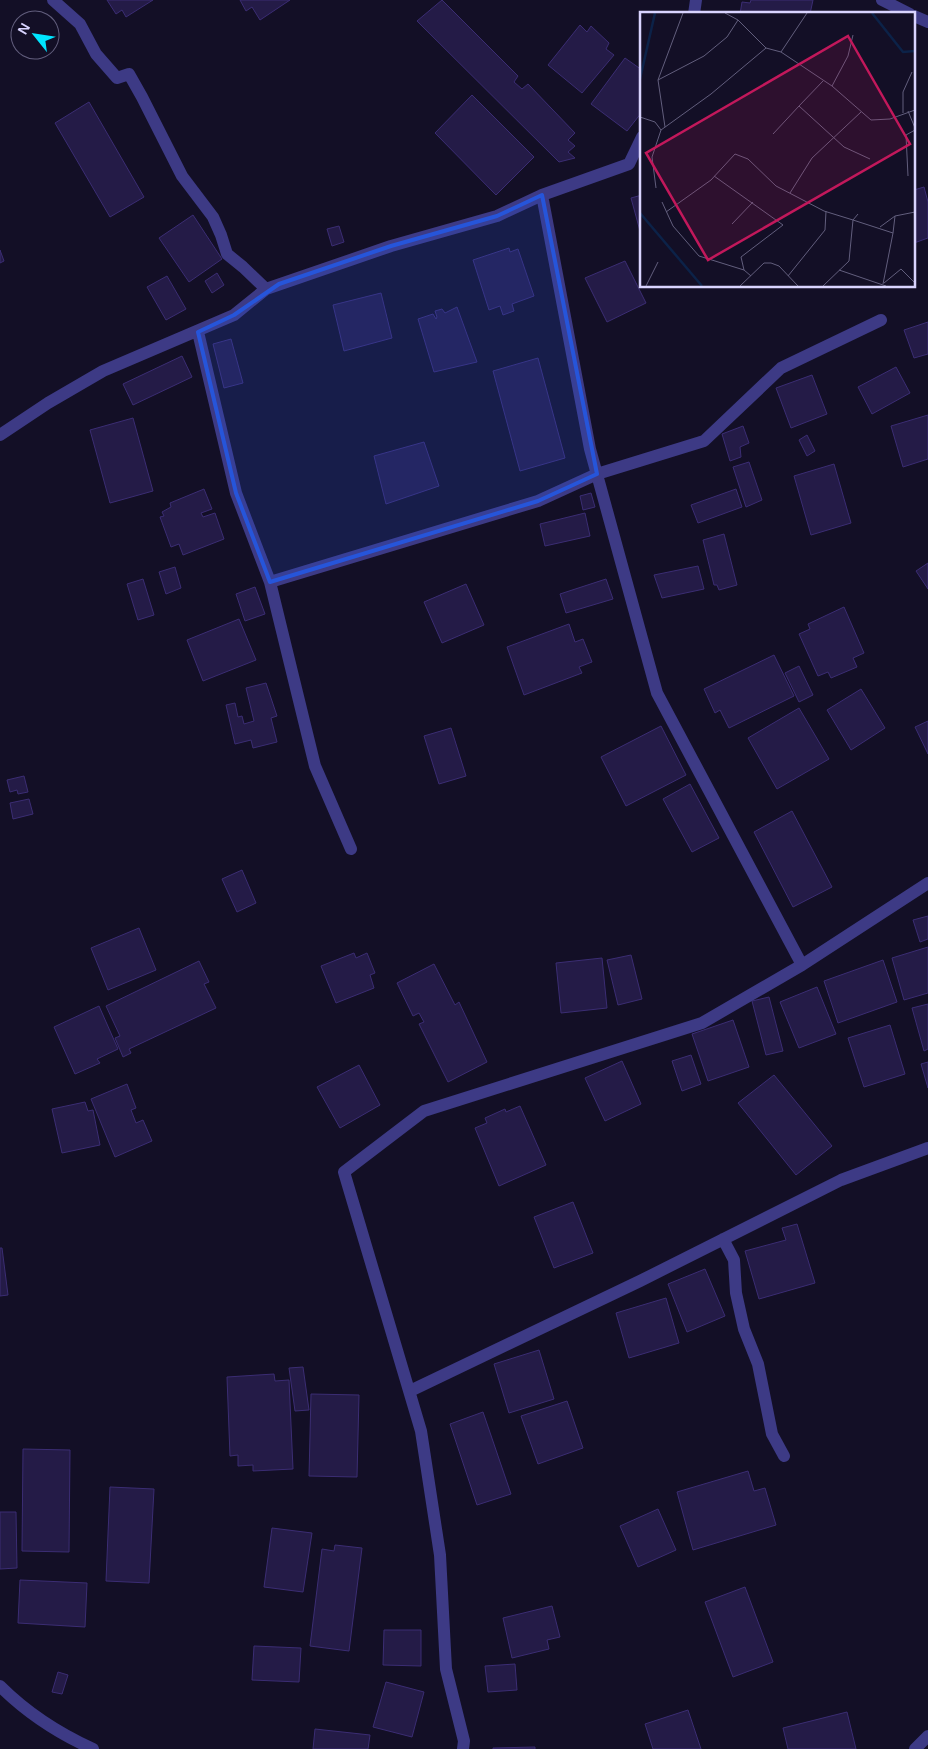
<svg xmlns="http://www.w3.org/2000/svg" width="928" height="1749" font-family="Helvetica,sans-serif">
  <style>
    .building { fill: #241b47; stroke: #3b2d73 }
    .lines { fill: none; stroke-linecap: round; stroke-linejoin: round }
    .street { stroke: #3d3a85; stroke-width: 12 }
    .marked { fill: #2655da; fill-opacity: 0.2; stroke: #2655da; stroke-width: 4; stroke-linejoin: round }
    .inset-river { fill: none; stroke: #0c2248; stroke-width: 2.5 }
    .inset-road { fill: none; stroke: #625e7d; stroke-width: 1 }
    .view { fill: #c2185b; fill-opacity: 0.15; stroke: #c2185b; stroke-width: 2.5 }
    .inset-edge { fill: none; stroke: #d9d4ff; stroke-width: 2.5 }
  </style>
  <rect width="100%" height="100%" fill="#130f26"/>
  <path class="building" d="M107 0H153L126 17 122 10 116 14Z
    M240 0H290L260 20 252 7 246 11Z
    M442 0 518 76 514 82 522 89 528 84 575 133 568 140 575 146 568 152 575 158 559 162 417 21Z
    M751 0H813L810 14H740L742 2 750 3Z
    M580 25 587 32 591 26 609 43 606 49 614 55 582 93 548 65Z
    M625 58 642 70V112L627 131 591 104Z
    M472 95 534 157 496 195 435 133Z
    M89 102 144 197 110 217 55 123Z
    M924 187 928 202V238L914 243V190Z
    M642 195V231H640L631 198Z
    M193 215 222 259 189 282 159 238Z
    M339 226 344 242 332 246 327 229Z
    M509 248 510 252 518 249 534 296 512 304 514 311 503 315 500 306 489 310 473 260Z
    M0 250 4 261 0 263Z
    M625 261 646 303 607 322 585 278Z
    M217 273 224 285 212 293 205 281Z
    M167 276 186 309 166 320 147 287Z
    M381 293 392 338 344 351 333 305Z
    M457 307 477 362 434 372 418 319 433 314 436 319 437 317 435 311 442 309 445 313Z
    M928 322V354L914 358 904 330Z
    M231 339 243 383 224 388 213 344Z
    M182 356 192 377 133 405 123 384Z
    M538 358 565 458 520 471 493 371Z
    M896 367 910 393 872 414 858 387Z
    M812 375 827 414 791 428 776 388Z
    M928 415V459L903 467 891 426Z
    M133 418 153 491 110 503 90 430Z
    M743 426 749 443 740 447 741 457 730 461 722 434Z
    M807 435 815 451 807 456 799 440Z
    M424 442 439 486 386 504 374 456Z
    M749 462 762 500 746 507 733 467Z
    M834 464 851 523 811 535 794 476Z
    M204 489 212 509 201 513 203 517 215 513 224 539 183 555 179 544 171 547 160 517 164 516 162 512 171 507 170 503Z
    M736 489 742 507 698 523 691 505Z
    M591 493 595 507 583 510 580 496Z
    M585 513 590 536 545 546 540 524Z
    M724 534 737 585 719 590 717 585H714L703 540Z
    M928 563V589L916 571Z
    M698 566 704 589 662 598 654 575Z
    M175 567 181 588 166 594 159 572Z
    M143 579 154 615 138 620 127 584Z
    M606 579 613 599 566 613 560 594Z
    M466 584 484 625 442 643 424 602Z
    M255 587 265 614 245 621 236 594Z
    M844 607 864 653 853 658 857 667 831 678 828 672 818 676 799 634 810 629 808 624Z
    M239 619 256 660 203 681 187 640Z
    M569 624 575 642 583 639 592 662 579 667 582 673 524 695 507 647Z
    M774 655 794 696 729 728 720 710 715 713 704 689Z
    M799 666 813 695 799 702 785 673Z
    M266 683 277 716 271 718 277 742 253 748 251 740 235 744 226 705 235 703 238 717 242 716 244 724 254 721 246 688Z
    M861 689 885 728 851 750 827 710Z
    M799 708 829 759 777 789 748 738Z
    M928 721V754L915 727Z
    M661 726 686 775 626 806 601 757Z
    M451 728 466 776 439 784 424 736Z
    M24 776 28 792 18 794 17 790 10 792 7 780Z
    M690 784 719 838 692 852 663 799Z
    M29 799 33 814 13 819 10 803Z
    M792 811 832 887 793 907 754 832Z
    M242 870 256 903 237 912 222 879Z
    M928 916V939L920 942 913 920Z
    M139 928 156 970 108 990 91 948Z
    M928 947V993L904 1000 892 958Z
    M354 953 356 958 367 953 375 973 370 975 374 988 336 1003 321 966Z
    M631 955 642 999 618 1005 607 960Z
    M602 958 607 1008 561 1013 556 963Z
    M883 960 897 1002 838 1023 824 981Z
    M199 961 209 982 204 984 216 1008 129 1049 131 1053 123 1057 115 1038 120 1036 106 1006Z
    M434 964 455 1005 459 1002 487 1062 448 1082 419 1024 424 1022 419 1013 413 1016 397 983Z
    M817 987 836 1034 799 1048 780 1002Z
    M769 997 783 1051 766 1055 752 1001Z
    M928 1004V1049L924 1051 912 1008Z
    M99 1006 118 1049 97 1059 100 1063 75 1074 54 1027Z
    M733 1020 749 1067 708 1081 692 1034Z
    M890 1025 905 1074 864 1087 848 1038Z
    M691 1055 701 1084 682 1091 672 1061Z
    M622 1061 641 1104 605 1121 585 1078Z
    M928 1062V1088L921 1064Z
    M359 1065 380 1105 340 1128 317 1087Z
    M774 1075 832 1146 796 1175 738 1103Z
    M127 1084 136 1108 131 1110 136 1123 143 1120 152 1141 115 1157 91 1099Z
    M85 1102 88 1111 93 1110 100 1145 62 1153 52 1109Z
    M520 1106 546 1165 499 1186 475 1128 487 1123 485 1118 505 1109 506 1112Z
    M573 1202 593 1253 554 1268 534 1217Z
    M797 1224 815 1283 759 1299 745 1251 786 1240 782 1228Z
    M0 1248H2L8 1295 0 1296Z
    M705 1269 725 1316 687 1332 668 1284Z
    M666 1298 679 1343 629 1358 616 1313Z
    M539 1350 554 1399 509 1413 494 1364Z
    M303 1367 309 1410 295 1411 289 1368Z
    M274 1374 275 1381 289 1380 293 1469 253 1471V1465L238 1466V1455L230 1456 227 1377Z
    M311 1394 359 1395 357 1477 309 1476Z
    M567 1401 583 1448 538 1464 521 1416Z
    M483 1412 511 1494 477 1505 450 1424Z
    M23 1449 70 1450 69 1552 22 1551Z
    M748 1471 754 1491 765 1488 776 1525 693 1550 677 1492Z
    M110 1487 154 1489 149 1583 106 1581Z
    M658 1509 676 1550 638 1567 620 1526Z
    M0 1512H16L17 1568 0 1569Z
    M272 1528 312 1533 303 1592 264 1587Z
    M335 1545 362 1548 349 1651 310 1646 322 1549 334 1551Z
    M20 1580 87 1583 85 1627 18 1623Z
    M745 1587 773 1662 733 1677 705 1602Z
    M552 1606 560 1637 547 1640 549 1649 512 1658 503 1618Z
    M384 1630H421V1666L383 1665Z
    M254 1646 301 1648 299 1682 252 1680Z
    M515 1664 517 1690 488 1692 485 1666Z
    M58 1672 68 1675 62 1694 52 1692Z
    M386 1682 424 1692 412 1737 373 1727Z
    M688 1710 701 1749H653L645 1724Z
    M847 1712 856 1749H788L783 1728Z
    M315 1729 370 1735 368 1749H313Z
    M535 1747V1749H493V1748Z"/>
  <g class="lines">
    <path class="street" d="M53 0 80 24 96 54 117 78 129 74 142 97 182 176 213 217 221 235 227 254 243 267 266 289
      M882 0 910 14
      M694 14 696 0
      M914 16 928 22
      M542 195 590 449 657 693 802 965
      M198 332 236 493 270 582 538 501 597 474 704 441 781 368 881 320
      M0 435 48 403 103 371 234 315 266 289 391 246 497 216 542 195 629 164 642 137
      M270 582 315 766 351 849
      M723 1239 734 1260 736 1293 744 1329 758 1364 772 1434 784 1456
      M410 1391 640 1281 841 1180 928 1148
      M0 1686C26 1712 60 1734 93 1749
      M463 1749 464 1741 446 1669 440 1555 421 1431 344 1172 424 1111 702 1023 802 965 928 883
      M915 1749 928 1736"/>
  </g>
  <path class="marked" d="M542 195 597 474 538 501 270 582 236 493 198 332 234 315 279 284 391 246 497 216Z"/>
  <g transform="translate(640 12)">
    <rect width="275" height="275" fill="#130f26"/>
    <path class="inset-river" d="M232 1 263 40 275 39M0 67 15 1M0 201 62 274"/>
    <path class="inset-road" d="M98 8 126 36M141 40 167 1M18 68 64 44 87 25 98 8 85 1M183 69 159 94 204 135 230 147M192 74 208 44 213 23M268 99 275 116M263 101V80L272 60M0 105 15 110 21 118M25 115 18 68 43 1M133 122 159 94M74 164 143 213 101 245 104 258M268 164 266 123 275 118M16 176 12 145 21 118 71 82 126 36 141 40 192 74 231 108 250 107 275 98M150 181 172 146 221 100M22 190 33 214 59 244 104 258 111 264M26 200 71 168 95 142 108 147 136 174 184 199 213 208 209 249 183 274M218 202 213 208 253 221 255 204 275 200M92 212 113 190M240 215 255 204M199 258 246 274M148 264 185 218 186 199M244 271 261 257 275 271M243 272 253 221M6 274 18 250M100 274 124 251H131L139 254 158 274"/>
    <path class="view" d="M208 24 270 132 68 248 6 141Z"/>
    <rect width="275" height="275" class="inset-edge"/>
  </g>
  <g transform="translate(35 35) rotate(300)"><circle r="24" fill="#130f26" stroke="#625e7d"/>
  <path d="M0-4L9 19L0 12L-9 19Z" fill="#00e5ff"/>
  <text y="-8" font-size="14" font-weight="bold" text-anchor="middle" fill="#d9d4ff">N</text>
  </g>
</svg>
